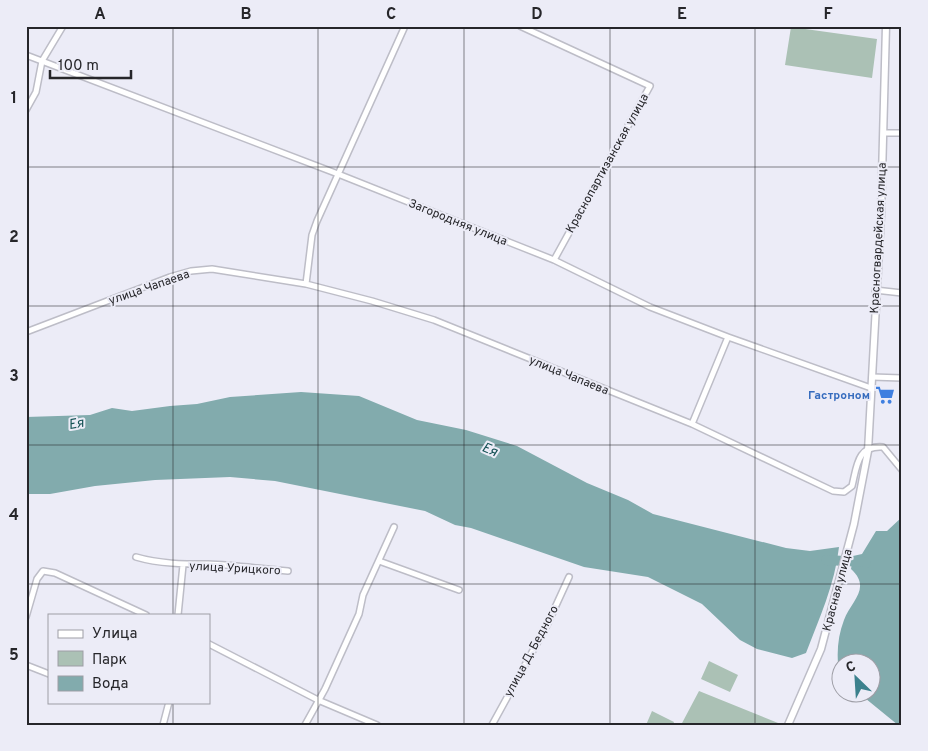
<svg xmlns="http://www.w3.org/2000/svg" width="928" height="751" font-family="Overpass,sans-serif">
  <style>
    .green { fill: #abc1b5 }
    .water { fill: #82abad }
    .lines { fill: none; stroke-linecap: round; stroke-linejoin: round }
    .river { stroke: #82abad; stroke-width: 10 }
    .minor-casing { stroke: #bdbdc7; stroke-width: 8 }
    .tertiary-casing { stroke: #bdbdc7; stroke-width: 9 }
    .minor { stroke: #fff; stroke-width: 5 }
    .tertiary { stroke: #fff; stroke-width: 6 }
    .grid { fill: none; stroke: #26262a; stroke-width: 1; stroke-opacity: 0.55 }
    .labels { text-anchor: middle; stroke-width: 4; stroke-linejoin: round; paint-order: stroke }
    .street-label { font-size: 12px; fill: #26262a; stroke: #ececf7 }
    .shop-label { font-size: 12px; font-weight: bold; fill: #366cbe; stroke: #ececf7; text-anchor: end }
    .water-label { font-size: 14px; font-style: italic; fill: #155255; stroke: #ececf7 }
    .neatline { fill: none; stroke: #26262a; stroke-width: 2 }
    .grid-label { font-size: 16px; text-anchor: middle; font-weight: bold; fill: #26262a }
  </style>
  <rect width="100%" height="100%" fill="#ececf7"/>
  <path class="green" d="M791 27 877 39 872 78 785 65Z
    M709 661 738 675 730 692 701 679Z
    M699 691 783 725H681Z
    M652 711 674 722 673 725H646Z"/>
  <path class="water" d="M301 392 359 396 417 420 466 430 517 446 587 483 628 500 653 514 786 548 810 551 839 547C835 584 819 619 806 653L792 658 757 649 740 640 702 604 648 577 584 567 471 528 455 525 425 511 275 481 230 477 155 480 95 486 50 494H26V417L90 415 112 408 132 411 170 406 197 404 230 397Z
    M902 517V725H898L860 694H870V664H840V677C836 658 837 638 844 620 851 601 872 588 851 569L853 556 862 554 876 531H887Z"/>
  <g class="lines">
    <path class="river" d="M826 560 864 562 866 563"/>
    <g class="minor-casing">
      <path id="minor" d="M520 26 650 86 554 260
        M26 55 338 174 554 260 650 307 728 337 871 388
        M26 110 36 92 42 61 63 26
        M884 133H902
        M306 284 312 235 317 221 405 26
        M875 290 902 293
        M26 332 170 277 191 271 212 269 306 284 372 301 434 320 692 424 833 491 844 492 852 486C857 466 857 445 883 447L902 470
        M872 377 902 378
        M692 424 728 337
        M136 557C160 564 183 564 208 564 235 565 262 569 288 571
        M379 561 459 590
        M178 615 183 565
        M26 617 37 579 43 571 55 573 146 615
        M209 644 318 700 377 725
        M26 665 49 674
        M163 725 169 702
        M305 725 325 689 359 614 363 595 394 527
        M492 725 547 625 569 577"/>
    </g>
    <g class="tertiary-casing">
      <path id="tertiary" d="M788 725 821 649 854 524 868 451 881 214 886 26"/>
    </g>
    <use href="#minor" class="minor"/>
    <use href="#tertiary" class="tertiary"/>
  </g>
  <path class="grid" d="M173 26V615M318 26V725M464 26V725M610 26V725M755 26V725M26 167H902M26 306H902M26 445H902M26 584H902M173 702V725"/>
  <defs>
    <g id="supermarket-bare" transform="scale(1.5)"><path d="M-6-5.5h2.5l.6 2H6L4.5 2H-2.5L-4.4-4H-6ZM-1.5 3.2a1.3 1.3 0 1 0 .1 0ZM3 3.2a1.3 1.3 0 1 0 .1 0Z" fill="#3f7fe0" stroke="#ececf7" stroke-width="2.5" paint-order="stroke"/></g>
  </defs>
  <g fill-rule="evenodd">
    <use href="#supermarket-bare" x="885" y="395"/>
  </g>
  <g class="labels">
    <g class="street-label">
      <text transform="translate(607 163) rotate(-61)" y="4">Краснопартизанская улица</text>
      <text transform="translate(458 222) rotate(22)" y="4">Загородняя улица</text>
      <text transform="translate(878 238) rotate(-87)" y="4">Красногвардейская улица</text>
      <text transform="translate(149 287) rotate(-19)" y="4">улица Чапаева</text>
      <text transform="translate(569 375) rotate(22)" y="4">улица Чапаева</text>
      <text transform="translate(235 568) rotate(3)" y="4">улица Урицкого</text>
      <text transform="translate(837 590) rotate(-75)" y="4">Красная улица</text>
      <text transform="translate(531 651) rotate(-62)" y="4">улица Д. Бедного</text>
    </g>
    <g class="shop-label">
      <text x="870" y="399">Гастроном</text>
    </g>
    <g class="water-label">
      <text transform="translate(76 423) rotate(-10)" y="5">Ея</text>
      <text transform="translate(490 449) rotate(23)" y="5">Ея</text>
    </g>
  </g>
  <rect width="928" height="751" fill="none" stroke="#ececf7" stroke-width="55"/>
  <rect x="48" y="614" width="162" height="90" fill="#ececf7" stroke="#9d9da5"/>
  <rect x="58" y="630" width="25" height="8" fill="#ffffff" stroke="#9d9da5"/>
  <text x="92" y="638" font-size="15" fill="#26262a">Улица</text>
  <rect x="58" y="651" width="25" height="15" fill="#abc1b5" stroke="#9d9da5"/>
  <text x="92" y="664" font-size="15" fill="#26262a">Парк</text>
  <rect x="58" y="676" width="25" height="15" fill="#82abad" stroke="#9d9da5"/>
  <text x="92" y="688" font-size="15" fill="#26262a">Вода</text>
  <g transform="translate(856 678) rotate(335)"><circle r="24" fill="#ececf7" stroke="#9d9da5"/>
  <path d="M0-4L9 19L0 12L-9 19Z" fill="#3c818d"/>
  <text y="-8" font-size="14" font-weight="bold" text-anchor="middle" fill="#26262a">С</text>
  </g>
  <path d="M50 70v8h81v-8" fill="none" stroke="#26262a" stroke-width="2.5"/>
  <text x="58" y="70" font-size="15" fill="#26262a" stroke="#ececf7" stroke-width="4" paint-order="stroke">100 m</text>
  <rect x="28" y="28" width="872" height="696" class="neatline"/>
  <g class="grid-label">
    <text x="100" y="19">A</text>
    <text x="246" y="19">B</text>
    <text x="391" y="19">C</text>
    <text x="537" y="19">D</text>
    <text x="682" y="19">E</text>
    <text x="828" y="19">F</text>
    <text x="14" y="103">1</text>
    <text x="14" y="242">2</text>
    <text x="14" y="381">3</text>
    <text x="14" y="520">4</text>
    <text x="14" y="660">5</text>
  </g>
</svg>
